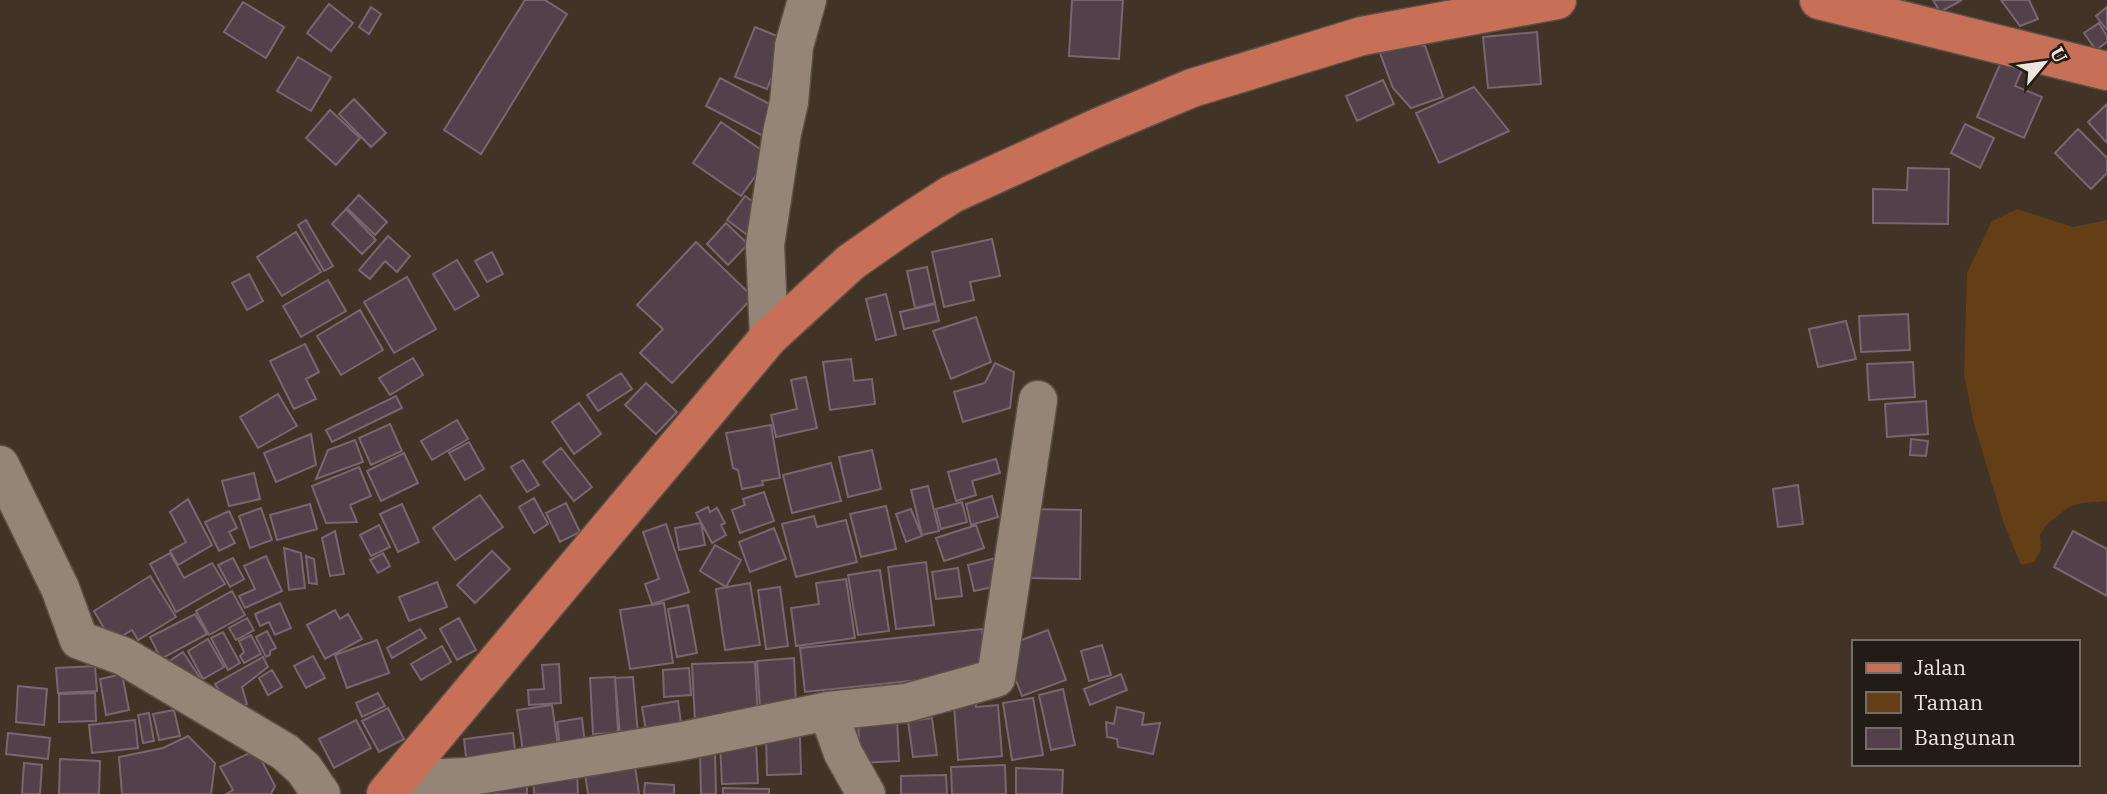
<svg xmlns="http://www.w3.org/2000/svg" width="2107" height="794" font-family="'IBM Plex Serif',serif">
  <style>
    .green { fill: #643f16 }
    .building { fill: #52414b; stroke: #796671; stroke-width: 2 }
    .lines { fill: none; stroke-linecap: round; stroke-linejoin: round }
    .minor-casing { stroke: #5b5045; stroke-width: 41 }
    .major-casing { stroke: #5b5045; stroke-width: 41 }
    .minor { stroke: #958576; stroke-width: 38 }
    .major { stroke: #c86f58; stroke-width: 38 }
  </style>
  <rect width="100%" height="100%" fill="#413326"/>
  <path class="green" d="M2017 209 2073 227 2107 220V501L2082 503 2069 507 2047 524 2040 535 2041 550 2034 562 2021 565 2004 524 1973 420 1964 374 1967 273 1992 221Z"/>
  <path class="building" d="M525 0H545L567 14 481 154 444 130Z
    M1072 0H1123L1119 59 1069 56Z
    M1933 0H1962L1940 12Z
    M2001 0H2029L2038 19 2020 26Z
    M243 2 284 27 266 58 224 32Z
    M329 4 353 23 331 51 307 33Z
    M371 7 381 14 369 34 359 27Z
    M2107 7V30L2096 16Z
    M2099 23 2107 36V42L2096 50 2084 33Z
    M755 27 787 40 767 89 735 77Z
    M1537 32 1541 84 1488 88 1483 37Z
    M1408 43 1425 46 1443 97 1411 108 1393 88 1380 53Z
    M298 57 331 77 311 111 277 91Z
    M2001 62 2022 70 2015 86 2042 97 2024 138 1977 117Z
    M720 78 783 111 769 139 706 106Z
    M1383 80 1394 104 1357 121 1346 96Z
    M1474 87 1509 131 1439 163 1416 113Z
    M354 99 386 133 371 147 339 114Z
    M2107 104V143L2088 122Z
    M330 110 360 138 336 165 306 138Z
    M721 122 770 156 741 196 693 163Z
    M1965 124 1994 138 1980 168 1951 153Z
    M2078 129 2107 158V173L2091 189 2055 153Z
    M1908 168 1949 169 1948 224 1873 223V189L1907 190Z
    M359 195 387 222 375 235 347 208Z
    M745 196 768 212 750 237 727 220Z
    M346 209 376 240 362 254 332 224Z
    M306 220 333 266 324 271 298 225Z
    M726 223 748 244 728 265 707 244Z
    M296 232 321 272 282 296 257 257Z
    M388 236 410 256 397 272 385 261 370 279 359 270Z
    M992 239 1000 276 970 282 974 300 944 307 932 252Z
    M696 242 753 297 672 383 640 353 663 329 637 305Z
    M492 252 503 274 487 282 475 261Z
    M457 260 479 296 455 310 433 274Z
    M927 267 935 303 915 308 907 271Z
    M249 274 263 301 247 310 232 283Z
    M407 277 436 329 394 353 364 302Z
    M328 280 346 311 301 337 283 306Z
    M886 294 896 335 876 340 866 299Z
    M935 304 939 321 904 329 900 312Z
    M360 310 383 350 341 375 317 336Z
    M1908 314 1910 350 1861 352 1859 316Z
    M976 317 991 362 951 379 933 331Z
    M1846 321 1856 359 1818 367 1809 329Z
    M305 344 319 372 306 379 316 399 294 409 270 361Z
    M413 358 423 375 390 395 379 378Z
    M851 359 854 381 872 379 875 404 830 410 823 362Z
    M1913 362 1915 397 1869 400 1867 364Z
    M995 363 1014 372 1010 408 963 422 954 392 985 383Z
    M621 373 632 389 598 411 587 395Z
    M806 377 817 428 776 437 771 415 797 409 791 380Z
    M646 383 677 412 656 434 625 405Z
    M278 394 297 426 258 448 240 417Z
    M396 396 402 408 332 442 326 430Z
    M1926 401 1928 434 1887 437 1885 404Z
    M579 403 601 434 574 454 552 422Z
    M457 420 468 439 432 460 421 441Z
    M390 424 402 451 371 465 359 438Z
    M771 425 780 478 762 481 763 485 742 489 738 470 733 468 726 433Z
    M311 434 316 465 276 482 264 453Z
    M1911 439 1928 441 1926 456 1910 455Z
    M355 440 363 462 316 479 328 450Z
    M469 442 484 469 465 480 449 453Z
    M561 448 592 487 574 501 543 462Z
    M872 450 881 489 848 497 839 457Z
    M404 453 418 483 381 501 367 471Z
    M996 459 1000 473 972 481 976 495 956 501 948 472Z
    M523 460 539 485 527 492 511 467Z
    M831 463 841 501 792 513 783 475Z
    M359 467 371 496 350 505 357 522 326 523 312 486Z
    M254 473 260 499 229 506 222 481Z
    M1798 485 1803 524 1778 527 1773 489Z
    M928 486 939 531 922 535 911 490Z
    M764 492 774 521 740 533 732 510 745 505 743 499Z
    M480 495 503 527 455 560 433 528Z
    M992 496 998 517 971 525 966 504Z
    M534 498 548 524 534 533 519 507Z
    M188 499 212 545 178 565 170 551 186 542 170 512Z
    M962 502 967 522 941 529 936 509Z
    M566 503 580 532 560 542 546 513Z
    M310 504 317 529 277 540 270 515Z
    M402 504 419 542 398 552 380 514Z
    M886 506 896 549 861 557 850 514Z
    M708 507 710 512 717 508 725 523 721 525 726 535 712 543 696 513Z
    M261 508 272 540 250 548 239 516Z
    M911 509 922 536 906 542 896 514Z
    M1027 509 1081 510 1080 579 1026 578Z
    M229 511 237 528 229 532 235 543 219 551 205 522Z
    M814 516 817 527 846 520 857 562 796 577 782 524Z
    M701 523 705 545 679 550 675 528Z
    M666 524 689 592 652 604 645 584 659 579 643 532Z
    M379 525 390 547 371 556 360 535Z
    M976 525 984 548 944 561 936 538Z
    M774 528 786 559 750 572 739 542Z
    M335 531 344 574 330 576 322 538Z
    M2073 531 2107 549V596L2054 567Z
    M715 545 741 560 726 587 700 571Z
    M284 548 301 553 305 588 289 590Z
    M492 551 510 569 475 603 457 585Z
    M170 553 184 578 212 563 225 584 176 612 150 564Z
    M383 553 390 566 378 573 370 560Z
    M266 556 282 591 245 608 239 596 255 589 244 566Z
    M306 556 314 559 317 584 309 583Z
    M1000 557 1006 584 974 591 968 565Z
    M233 558 244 579 230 587 218 565Z
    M926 562 934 625 896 629 888 567Z
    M958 568 962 596 936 599 932 572Z
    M880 570 889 631 858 635 848 575Z
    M150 576 176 617 138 640 132 630 112 642 94 611Z
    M846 579 855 638 796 646 791 608 819 604 816 583Z
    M437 582 447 607 409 621 399 597Z
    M750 583 760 645 725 650 716 589Z
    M780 587 788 646 766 649 758 590Z
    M232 591 245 615 209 635 196 611Z
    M280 603 291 628 275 635 269 622 260 626 255 614Z
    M664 603 673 663 630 669 620 610Z
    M688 605 697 653 677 657 668 609Z
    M335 610 340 619 348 614 362 639 325 659 307 625Z
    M195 614 207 634 161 659 150 637Z
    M247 618 254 630 236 640 229 628Z
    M459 618 476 650 457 660 440 629Z
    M420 629 426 638 392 658 387 648Z
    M982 629 987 673 805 692 800 648Z
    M1048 630 1066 680 1022 696 1003 647Z
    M267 631 276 648 270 651V655L266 657 256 637Z
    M223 632 240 663 228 670 211 638Z
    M251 635 261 654 244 663 240 656 244 652 239 641Z
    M208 639 224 667 203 679 188 651Z
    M377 640 389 673 347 688 335 655Z
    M1102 645 1111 675 1089 681 1081 651Z
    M442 646 451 662 421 680 411 664Z
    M183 652 200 678 184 688 168 662Z
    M313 656 325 678 306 688 294 666Z
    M263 657 268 667 242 687 247 704 234 712 215 684Z
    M794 658 796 706 760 708 757 661Z
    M755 662 758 719 695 722 692 664Z
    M559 664 561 703 529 705 528 690 544 689 542 665Z
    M95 666 97 691 58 693 56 668Z
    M689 668 691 695 664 697 663 670Z
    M272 670 282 687 268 695 259 678Z
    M122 674 129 710 106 715 100 679Z
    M1121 674 1127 690 1090 705 1084 689Z
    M615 677 618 733 593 734 590 678Z
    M633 677 638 734 620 735 615 678Z
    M18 686 47 689 44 725 16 722Z
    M1063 689 1075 745 1051 750 1039 695Z
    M975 691 976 707 998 705 1002 756 958 760 953 692Z
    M95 693 96 721 59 722V694Z
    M378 693 385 706 362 717 356 703Z
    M1033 698 1043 755 1012 760 1003 703Z
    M678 701 682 731 647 737 642 707Z
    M552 705 558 746 523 751 517 710Z
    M1117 707 1144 713 1142 725 1160 723 1153 754 1118 747 1117 739 1107 737 1106 722 1114 724Z
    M388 708 404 739 379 752 362 721Z
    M174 710 180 736 159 740 153 714Z
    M149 713 154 741 143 743 138 715Z
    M582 718 585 744 560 747 557 722Z
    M897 718 899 761 860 763 858 720Z
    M932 718 937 755 913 757 908 721Z
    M135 720 138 748 92 753 89 725Z
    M356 720 371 748 334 768 319 739Z
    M8 733 50 738 48 759 6 754Z
    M513 733 516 759 467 765 464 739Z
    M188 736 215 763 211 794H122L119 757 163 748Z
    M800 737 801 774 767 775 766 738Z
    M756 742 758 783 722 784 720 743Z
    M256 750 275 786 271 794H226L233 790 220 767Z
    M700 750H715L716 794H701Z
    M60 759 100 761 99 794H59Z
    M634 759 639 794H588L584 767Z
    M24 763 42 765 40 794H22Z
    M1005 765 1006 794H952L951 767Z
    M1016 768 1063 770 1062 794H1016Z
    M577 773 578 794H534L533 774Z
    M527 775V794H494L493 776Z
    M946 775 947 794H901V776Z
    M645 783 674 785V794H644Z
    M723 788 769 789V794H723Z"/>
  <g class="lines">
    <g class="minor-casing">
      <path id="minor" d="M769 337 765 245 782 133 789 102 794 46 807 0
        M0 465 60 588 79 640 123 656 285 752 304 769 321 794
        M828 711 843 753 866 794
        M398 780 466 777 683 741 828 711 906 703 996 678 1038 400"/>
    </g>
    <g class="major-casing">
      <path id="major" d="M1819 0 2107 71
        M386 794 769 337 851 262 904 225 952 194 1099 127 1192 88 1362 36 1557 0"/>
    </g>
    <use href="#minor" class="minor"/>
    <use href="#major" class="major"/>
  </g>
  <rect x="1852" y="640" width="228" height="126" fill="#221c16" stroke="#746c66" stroke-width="2"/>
  <rect x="1866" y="663" width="35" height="10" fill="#c86f58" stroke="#746c66" stroke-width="2"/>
  <text x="1914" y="675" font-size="21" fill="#eee5dd">Jalan</text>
  <rect x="1866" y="692" width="35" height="21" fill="#643f16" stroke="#746c66" stroke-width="2"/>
  <text x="1914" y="710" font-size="21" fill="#eee5dd">Taman</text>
  <rect x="1866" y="728" width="35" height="21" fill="#52414b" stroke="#746c66" stroke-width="2"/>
  <text x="1914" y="745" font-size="21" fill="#eee5dd">Bangunan</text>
  <g transform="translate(2044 63) rotate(61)" stroke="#221c16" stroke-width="5" paint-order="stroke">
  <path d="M0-5L12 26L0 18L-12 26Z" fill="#eee5dd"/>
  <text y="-10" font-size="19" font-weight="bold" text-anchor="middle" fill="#eee5dd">U</text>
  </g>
</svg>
